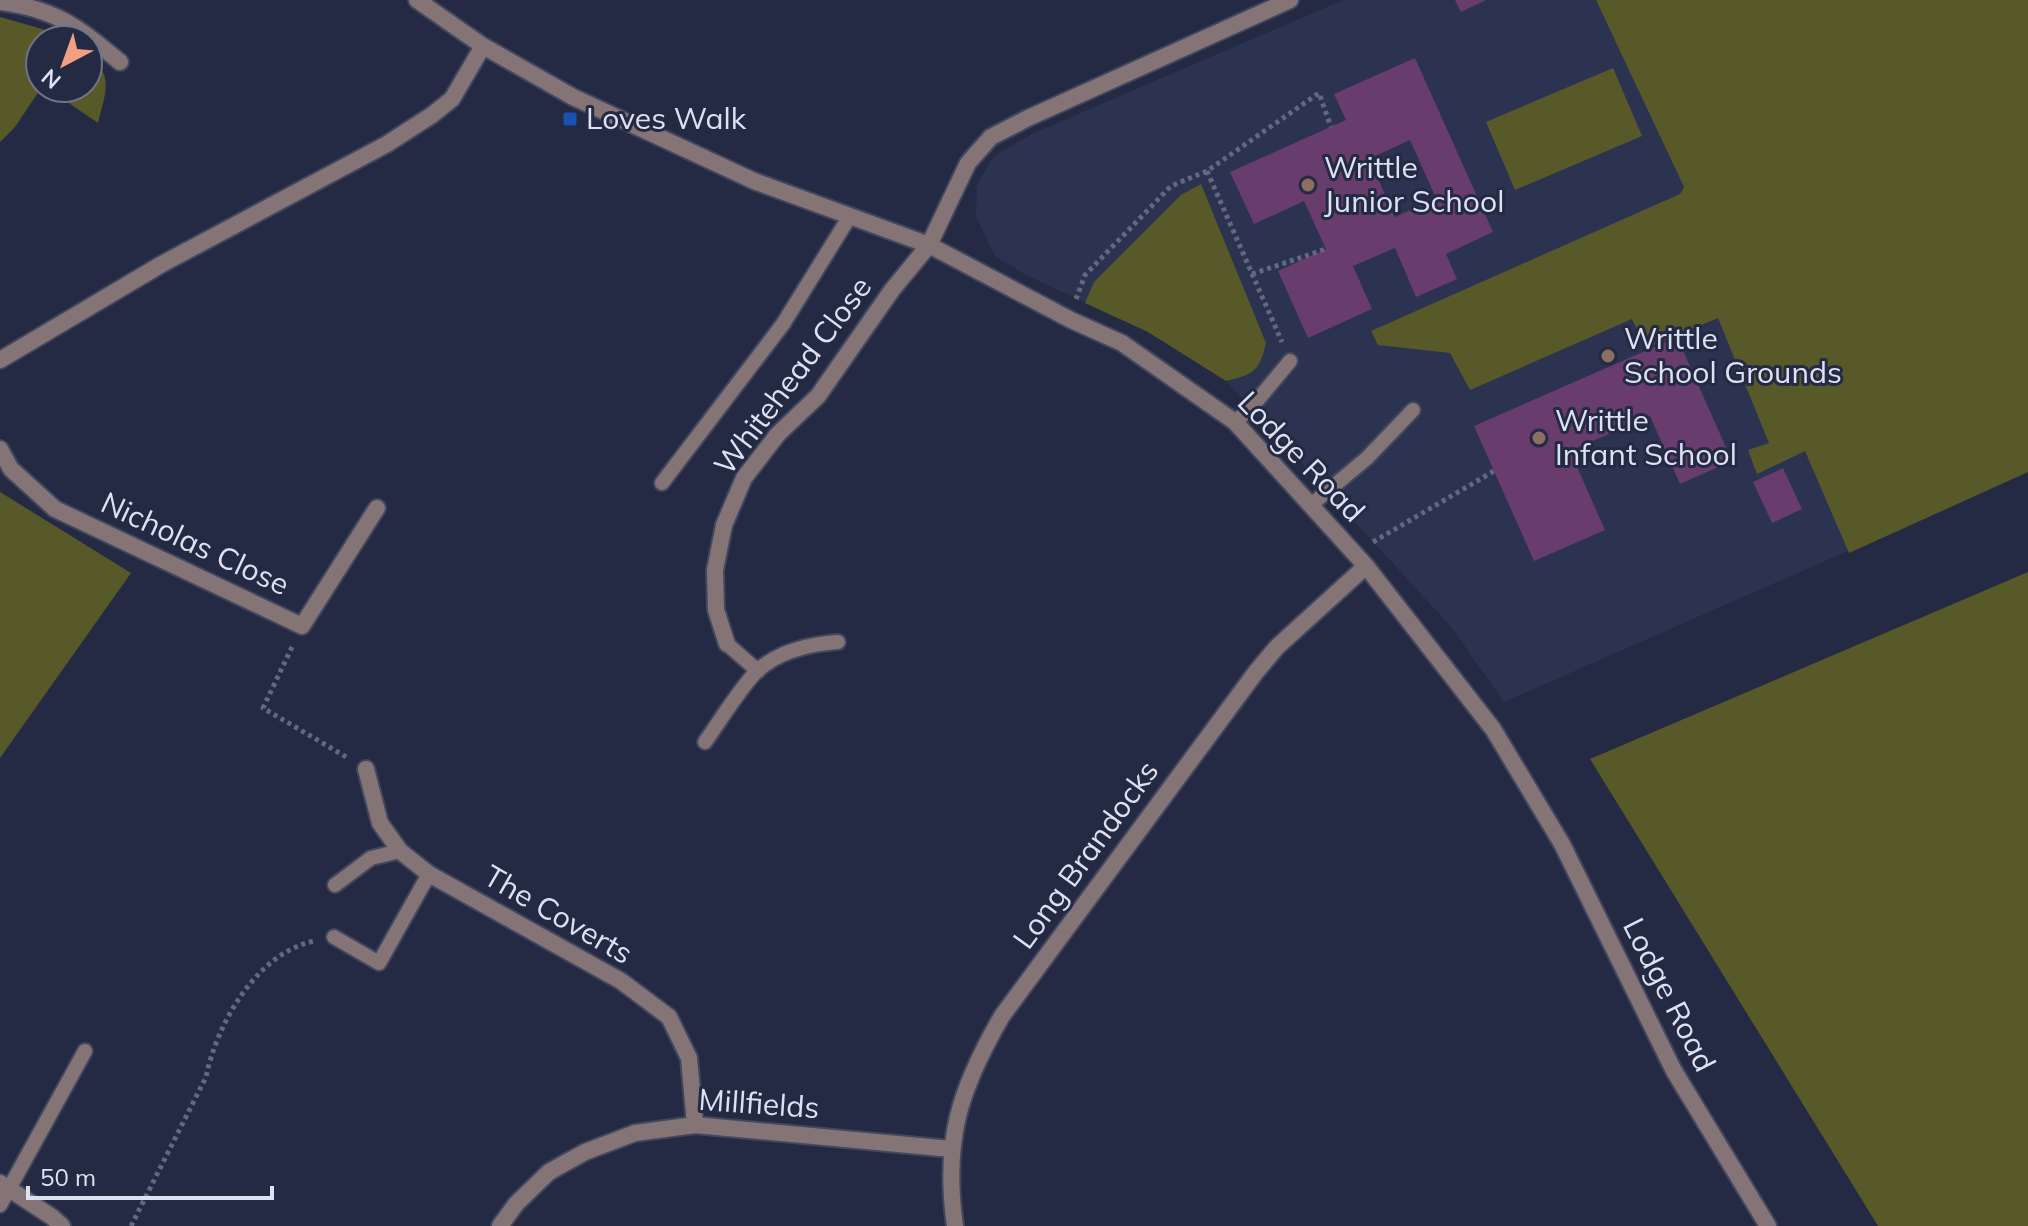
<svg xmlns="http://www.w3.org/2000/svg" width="2028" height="1226" font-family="Mulish,sans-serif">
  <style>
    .built { fill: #2c3351 }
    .green { fill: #575928 }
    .building { fill: #683c6d; fill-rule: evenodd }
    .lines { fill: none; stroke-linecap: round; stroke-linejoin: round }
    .service-casing { stroke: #42475f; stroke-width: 18 }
    .minor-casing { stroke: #42475f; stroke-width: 20 }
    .path { stroke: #62687e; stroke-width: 5; stroke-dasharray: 4 4; stroke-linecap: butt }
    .service { stroke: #847476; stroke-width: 14 }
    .minor { stroke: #847476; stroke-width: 16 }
    .transit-dot { fill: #1a4fb4; stroke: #242a43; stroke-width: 3 }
    .education-dot { fill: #8d6e63; stroke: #242a43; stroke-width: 3 }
    .labels { text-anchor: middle; stroke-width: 6; stroke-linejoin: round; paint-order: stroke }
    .poi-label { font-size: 30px; fill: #dde2f3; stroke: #242a43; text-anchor: start }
    .street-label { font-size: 30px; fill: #dde2f3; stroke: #242a43 }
  </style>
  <rect width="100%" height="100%" fill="#242a43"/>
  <path class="built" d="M1343 0H2028V472L1504 702 1452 628 1226 381 1148 332 1024 274 995 256 976 217 977 184 994 156 1032 134Z"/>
  <path class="green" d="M1596 0H2028V472L1849 553 1805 451 1757 474 1748 450 1769 443 1718 318 1646 348 1632 319 1470 390 1450 353 1378 345 1371 331 1680 194 1684 187Z
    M0 17 42 29 64 40H40L41 88 15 127 0 142Z
    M88 54C115 76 105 93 98 123L47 88H88Z
    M1613 68 1642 136 1515 190 1486 122Z
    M1201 184 1266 343C1259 372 1254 374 1226 381L1148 332 1085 303 1094 282 1181 195Z
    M0 492 131 573 0 758Z
    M2028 572V1226H1878L1590 759Z"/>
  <path class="building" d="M1455 0H1486L1461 12Z
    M1415 58 1493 232 1446 254 1457 279 1416 297 1395 248 1353 266 1372 309 1308 338 1278 271 1326 249 1304 201 1254 224 1230 172 1346 120 1334 94ZM1410 140 1436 198 1395 217 1369 159Z
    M1677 337 1732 461 1680 484 1650 416 1570 451 1605 530 1534 561 1474 426Z
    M1783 468 1802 509 1772 523 1753 482Z"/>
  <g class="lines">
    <g class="service-casing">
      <path id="service" d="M1235 422 1251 408 1290 361
        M662 483 783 324 850 216
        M1311 505 1367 458 1413 410
        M727 644 758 671
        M705 742C720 721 740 688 757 671 779 651 810 644 838 642
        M335 885 371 858 400 851
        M334 937 379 963 429 874
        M0 1205 85 1051"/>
    </g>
    <g class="minor-casing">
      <path id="minor" d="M417 0 483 46 573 97 754 181 929 245 1071 320 1122 343 1235 422 1366 566 1493 729 1562 844 1674 1071 1768 1226
        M0 2C56 9 78 27 120 62
        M0 360 162 264 387 144 432 115 452 99 483 46
        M0 449 11 469 55 509 302 626 377 508
        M727 644 716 610 715 570 724 525 744 478 778 434 818 396 892 290 929 245 968 163 991 137 1028 118 1290 0
        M366 769 380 823 400 851 429 874 621 981 669 1017 689 1058 695 1125
        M0 1183 52 1217 62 1226
        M500 1226 516 1204 549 1172 585 1152 635 1133 695 1125 951 1149
        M955 1226C943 1141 959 1090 1002 1016L1256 672 1277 647 1366 566"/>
    </g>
    <path class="path" d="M1207 171 1282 342
      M1252 274 1326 249
      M1076 299 1085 275 1171 186 1207 171 1319 93 1331 127
      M1373 542 1494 471
      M292 647 263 708 348 758
      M131 1226 206 1077C217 1023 257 953 314 941"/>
    <use href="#service" class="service"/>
    <use href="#minor" class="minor"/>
  </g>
  <rect class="transit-dot" x="562" y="111" width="16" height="16" rx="4"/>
  <g class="education-dot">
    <circle cx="1308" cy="185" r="8"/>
    <circle cx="1608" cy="356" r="8"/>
    <circle cx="1539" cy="438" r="8"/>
  </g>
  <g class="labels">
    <g class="poi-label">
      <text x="586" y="129">Loves Walk</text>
      <text x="1324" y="178">Writtle<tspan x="1324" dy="34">Junior School</tspan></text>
      <text x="1624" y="349">Writtle<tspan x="1624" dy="34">School Grounds</tspan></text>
      <text x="1555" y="431">Writtle<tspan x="1555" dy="34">Infant School</tspan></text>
    </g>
    <g class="street-label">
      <text transform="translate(793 376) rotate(-53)" y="10">Whitehead Close</text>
      <text transform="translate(1301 457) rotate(46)" y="10">Lodge Road</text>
      <text transform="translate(195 544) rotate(25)" y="10">Nicholas Close</text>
      <text transform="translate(1086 855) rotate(-54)" y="10">Long Brandocks</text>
      <text transform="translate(558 915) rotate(30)" y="10">The Coverts</text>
      <text transform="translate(1669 995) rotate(63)" y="10">Lodge Road</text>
      <text transform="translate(759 1104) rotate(4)" y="10">Millfields</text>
    </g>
  </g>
  <g transform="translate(64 64) rotate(221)"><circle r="38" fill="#242a43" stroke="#6e7489" stroke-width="2"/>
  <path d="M0-6L14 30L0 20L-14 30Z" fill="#f39f82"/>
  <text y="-12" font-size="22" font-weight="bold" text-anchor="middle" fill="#dde2f3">N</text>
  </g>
  <path d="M28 1186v12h244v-12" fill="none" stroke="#dde2f3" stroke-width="4"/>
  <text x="40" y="1186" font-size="24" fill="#dde2f3" stroke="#242a43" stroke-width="6" paint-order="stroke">50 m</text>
</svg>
